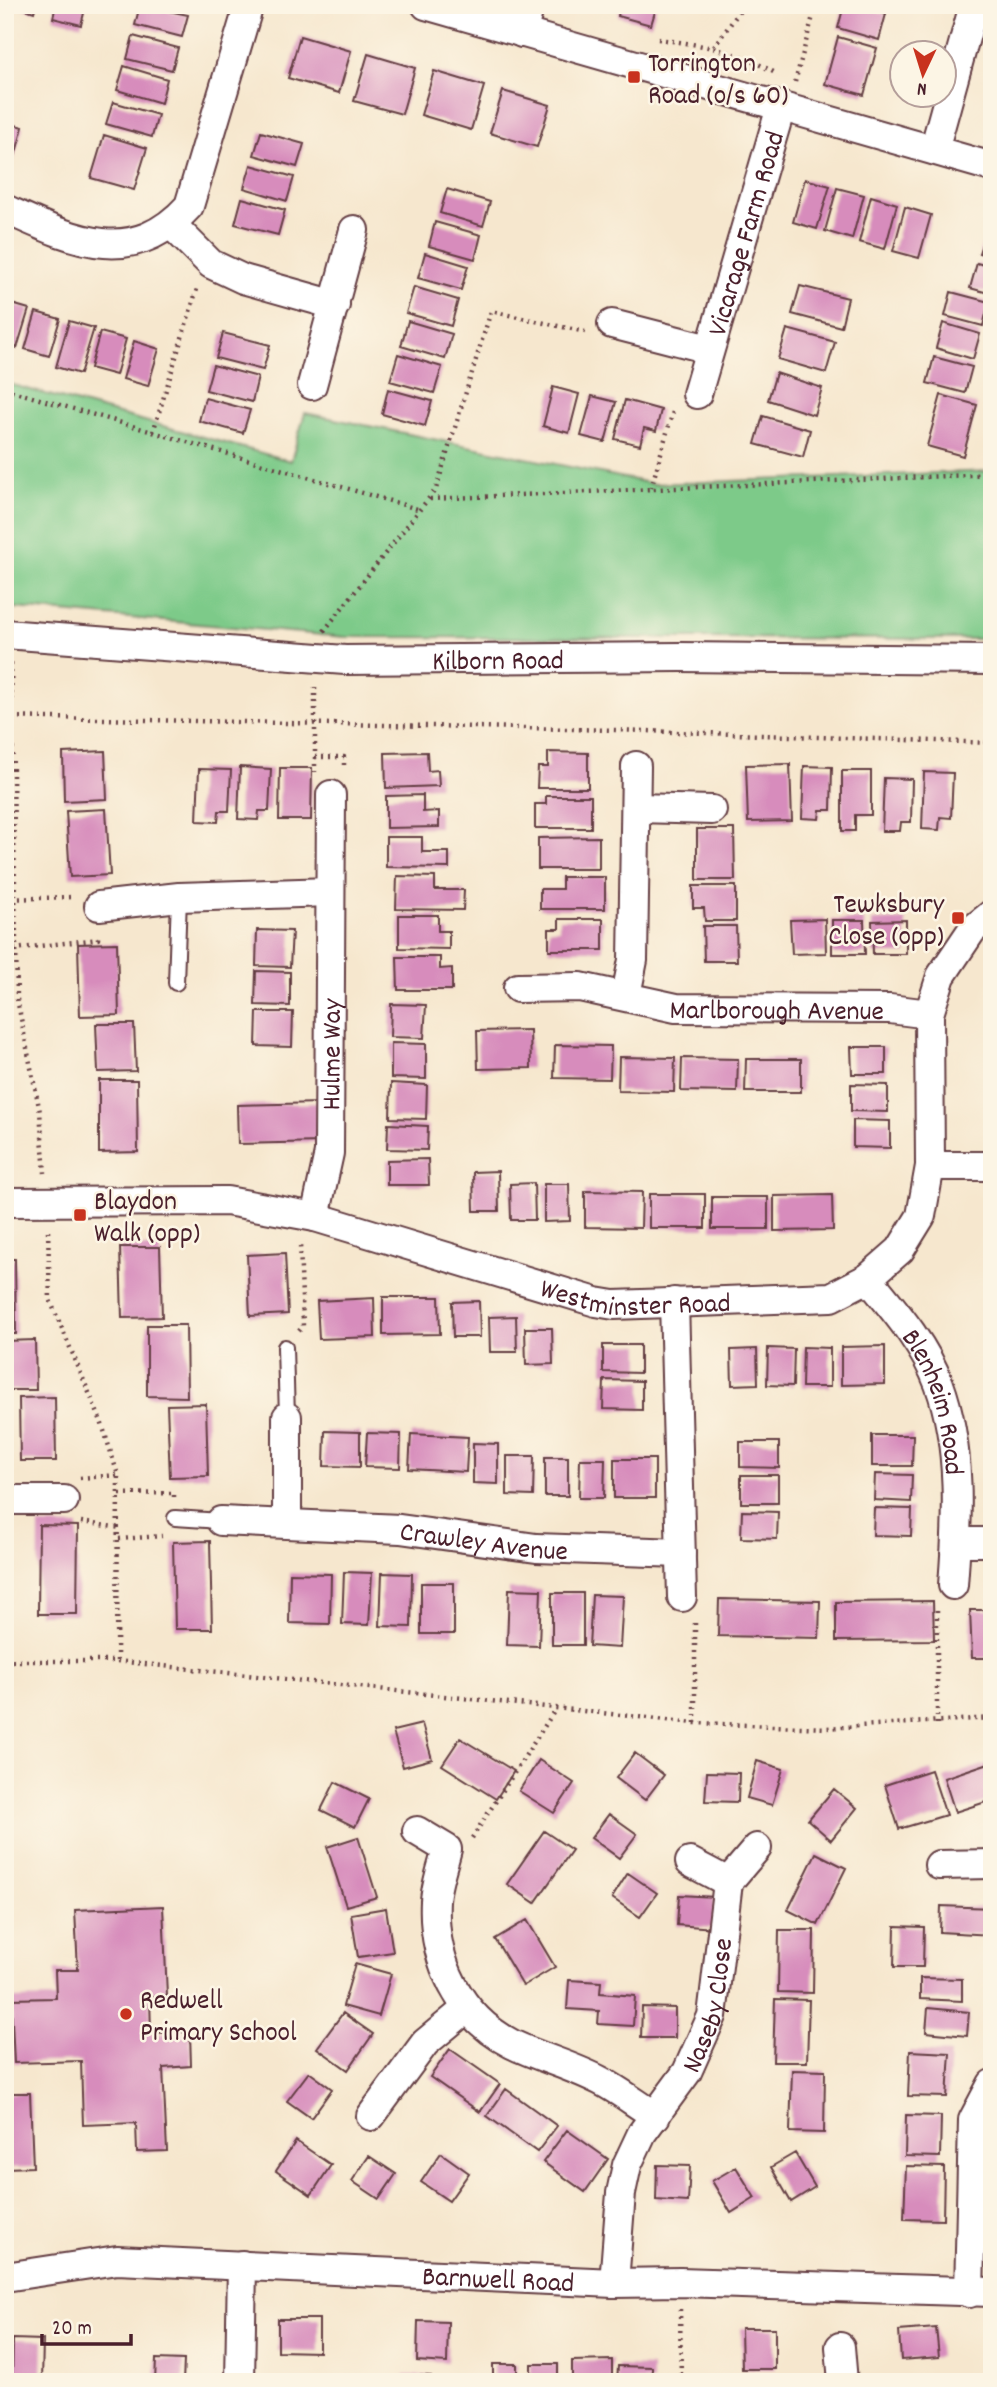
<svg xmlns="http://www.w3.org/2000/svg" width="997" height="2387" font-family="Dekko,sans-serif">
  <style>
    .green { fill: #7dca89; stroke: #64745a; stroke-width: 2 }
    .building { fill: #d78cbc }
    .lines { fill: none; stroke-linecap: round; stroke-linejoin: round }
    .lane-casing { stroke: #643d43; stroke-width: 18 }
    .street-casing { stroke: #643d43; stroke-width: 32 }
    .path { stroke: #643d43; stroke-width: 4.5; stroke-dasharray: 2 5; stroke-linecap: butt }
    .lane { stroke: #fff; stroke-width: 14 }
    .street { stroke: #fff; stroke-width: 28 }
    .poi-dot { fill: #c8321e; stroke: #fcf5e5; stroke-width: 2.5 }
    .labels { text-anchor: middle; stroke-width: 5; stroke-linejoin: round; paint-order: stroke }
    .poi-label { font-size: 28px; fill: #4a1f2b; stroke: #fcf5e5; text-anchor: start }
    .street-label { font-size: 28px; fill: #4a1f2b; stroke: #fcf5e5 }
  </style>
  <rect width="100%" height="100%" fill="#fcf5e5"/>
  <filter id="ink" filterUnits="userSpaceOnUse"><feTurbulence type="fractalNoise" baseFrequency=".0143" numOctaves="2"/><feDisplacementMap in="SourceGraphic" scale="14" xChannelSelector="R" yChannelSelector="G"/><feConvolveMatrix kernelMatrix="1 2 1 2 8 2 1 2 1" color-interpolation-filters="sRGB"/></filter>
  <filter id="wash" filterUnits="userSpaceOnUse"><feTurbulence type="fractalNoise" baseFrequency=".00686" numOctaves="4" result="noise"/><feDisplacementMap in="SourceGraphic" scale="28" xChannelSelector="R" yChannelSelector="G"/><feGaussianBlur stdDeviation="1.57" result="paint"/><feColorMatrix in="noise" values="0 0 0 0 0 0 0 0 0 0 0 0 0 0 0 0 0 1.4 0 .05"/><feComposite in="paint" operator="in"/></filter>
  <g filter="url(#wash)">
    <rect width="100%" height="100%" fill="#f6e7ce"/>
    <path class="green" d="M5 383 291 461 305 413 654 484 992 471V639L345 637 5 607Z"/>
    <g id="blocks">
      <path class="building" d="M14 5H36L34 12Z
        M56 5H86L81 25 53 18Z
        M140 5 188 15 182 37 135 25Z
        M620 5H657L651 25 618 16Z
        M844 5 886 14 879 40 838 28Z
        M133 36 178 48 172 70 127 59Z
        M300 36 351 51 339 93 288 78Z
        M838 37 877 48 864 95 825 84Z
        M368 54 415 68 402 114 354 101Z
        M124 66 167 79 161 103 117 90Z
        M434 71 484 86 471 130 421 115Z
        M503 91 550 105 537 147 490 133Z
        M113 102 158 115 152 137 106 124Z
        M7 123 23 127 14 160 5 158Z
        M261 132 304 144 297 167 254 155Z
        M104 135 147 148 134 190 91 178Z
        M251 165 294 177 287 201 244 188Z
        M805 179 830 186 817 229 793 222Z
        M837 188 864 195 852 239 825 231Z
        M447 189 490 202 483 226 440 213Z
        M871 196 897 204 885 249 859 242Z
        M242 198 285 210 278 235 235 224Z
        M905 207 931 215 919 258 893 251Z
        M992 214V257L979 253Z
        M435 222 481 235 475 259 429 246Z
        M425 253 468 266 461 290 418 278Z
        M977 263 992 267V294L970 288Z
        M800 286 848 298 841 327 792 314Z
        M414 287 458 300 451 326 406 313Z
        M951 292 989 302 983 326 945 316Z
        M5 302 29 309 17 348 5 344Z
        M36 312 60 319 49 356 25 349Z
        M69 321 94 328 80 374 56 367Z
        M408 321 452 334 445 359 401 346Z
        M943 323 980 334 973 359 936 348Z
        M787 329 835 342 826 373 778 359Z
        M100 332 126 339 116 375 90 368Z
        M223 333 270 345 263 370 216 358Z
        M134 341 159 349 148 386 123 379Z
        M398 354 442 367 434 393 390 381Z
        M934 357 972 367 965 393 927 383Z
        M213 365 258 377 252 402 206 390Z
        M776 373 822 388 814 415 768 400Z
        M553 387 579 394 569 433 543 426Z
        M388 389 432 401 425 426 382 414Z
        M941 395 977 405 963 456 927 446Z
        M592 396 616 402 605 442 581 436Z
        M205 398 250 410 243 433 199 421Z
        M625 400 661 410 656 431 644 428 640 445 615 439Z
        M763 416 810 430 803 457 755 444Z
        M105 751 107 799 64 801 63 753Z
        M427 752 428 771 438 770 439 786 386 788 385 753Z
        M548 752 588 753V788H537L538 767H548Z
        M790 764 792 821 748 822 746 765Z
        M804 766 832 767 831 810H820L819 819 802 818Z
        M240 767 271 769 269 811H259L258 820 238 819Z
        M280 768H312L311 820H279Z
        M199 769 231 770 229 811H219L218 822 197 821Z
        M842 771H871V815H855V831H842Z
        M924 772 953 773 951 818 940 817 939 830 922 829Z
        M884 778 912 779 911 822H901L900 831H882Z
        M423 795V812L439 811V827L386 828V796Z
        M546 796H591V828H535V804H546Z
        M106 809 110 875 70 877 66 811Z
        M697 829H734L735 880H697Z
        M386 837H422V852H449V868L386 867Z
        M599 837V869H538V838Z
        M397 876 435 877V890H464L463 910 396 909Z
        M562 877H605V909H540V889H562Z
        M693 886H736V921H705L704 908H693Z
        M399 915H438V931H449V949L399 948Z
        M559 919H603V950H549V929H559Z
        M825 919 826 953 792 954 790 920Z
        M832 920H864L865 954H832Z
        M906 920V954H873L872 921Z
        M703 926H736L737 961H704Z
        M257 930 292 931 290 967 256 966Z
        M117 943 119 1015 80 1016 78 944Z
        M397 957H440V969L452 968V990H398Z
        M256 971 290 972V1006L255 1005Z
        M391 1004 426 1005 424 1038 390 1037Z
        M257 1012H293L292 1047 256 1046Z
        M96 1024H134L136 1071 98 1072Z
        M530 1030 531 1068 478 1069 477 1031Z
        M391 1043 426 1044V1079L391 1078Z
        M555 1045 611 1046 610 1079 554 1078Z
        M851 1047H886V1074H852Z
        M619 1057 675 1058 674 1092 618 1091Z
        M682 1058 738 1059 737 1092 681 1091Z
        M746 1059H801V1092H745Z
        M99 1080H137L138 1152 99 1153Z
        M391 1083 427 1085 426 1119 390 1118Z
        M851 1084 888 1085V1112L851 1111Z
        M321 1103 322 1142 238 1144 237 1105Z
        M853 1120 890 1121V1148L853 1147Z
        M388 1124 428 1126 427 1150 387 1149Z
        M428 1159 429 1185H387V1160Z
        M498 1171 499 1211H474L473 1172Z
        M534 1183 535 1220H511L510 1184Z
        M544 1184H569L570 1221 544 1222Z
        M585 1191 642 1192 641 1228 585 1227Z
        M649 1194H705V1228H649Z
        M832 1195 833 1230 774 1231V1196Z
        M712 1197H768V1229H712Z
        M120 1247H160L162 1317 122 1318Z
        M285 1253 288 1314 250 1316 247 1255Z
        M5 1259H15L16 1334H5Z
        M383 1297H439L440 1334 383 1335Z
        M374 1298 375 1337 319 1339 317 1301Z
        M479 1301 480 1337H453L452 1302Z
        M516 1316 517 1352H490L489 1317Z
        M147 1325H186L187 1397 147 1396Z
        M525 1328H552L553 1364 526 1365Z
        M35 1340 36 1390H5V1341Z
        M603 1345H640V1373L603 1372Z
        M885 1346V1384L841 1385V1347Z
        M803 1347 830 1348V1387H802Z
        M768 1348 794 1349 793 1386 767 1385Z
        M757 1349 758 1384 732 1385 731 1350Z
        M604 1380 642 1381V1410L603 1409Z
        M55 1397 56 1461H20L19 1398Z
        M206 1404 208 1476 170 1477 167 1405Z
        M325 1431 360 1432V1467L324 1466Z
        M367 1433 401 1434 400 1468 365 1467Z
        M411 1434 468 1437 466 1472 409 1469Z
        M872 1435H913L912 1466H872Z
        M740 1442H779V1468L740 1467Z
        M473 1443 498 1444V1484L473 1483Z
        M507 1456H534L533 1496 507 1495Z
        M545 1457H568V1496H545Z
        M580 1459H605L604 1498H579Z
        M614 1459H655V1498H614Z
        M875 1474 912 1475 911 1502 874 1500Z
        M741 1475H778V1503H741Z
        M874 1508 912 1509 911 1536 873 1535Z
        M742 1511 778 1512 777 1539 741 1538Z
        M39 1525 78 1526 77 1614H38Z
        M210 1541 212 1629H175L173 1542Z
        M344 1572 372 1573 369 1625 342 1624Z
        M290 1573 331 1574 330 1624 289 1623Z
        M382 1573 412 1574 411 1627 380 1626Z
        M421 1583H454V1634H421Z
        M509 1589 541 1590 539 1646 507 1645Z
        M552 1593H583V1645H552Z
        M592 1595 623 1596 620 1648 589 1646Z
        M719 1599 820 1601 819 1638 718 1636Z
        M933 1601 934 1640 836 1641V1602Z
        M970 1610H992V1644H988V1658H972Z
        M422 1724 432 1759 403 1767 393 1731Z
        M460 1738 514 1771 496 1799 442 1765Z
        M635 1753 664 1775 645 1800 616 1778Z
        M539 1760 574 1783 554 1813 519 1791Z
        M757 1761 783 1769 772 1805 747 1798Z
        M992 1762V1800L955 1812 944 1778Z
        M931 1770 946 1815 899 1829 885 1785Z
        M707 1772 739 1773 738 1802 705 1801Z
        M335 1782 369 1799 355 1827 321 1810Z
        M834 1789 857 1808 831 1840 808 1820Z
        M609 1814 637 1834 619 1858 591 1838Z
        M544 1831 572 1850 535 1903 507 1884Z
        M358 1837 377 1897 346 1906 327 1847Z
        M816 1853 846 1868 818 1925 788 1910Z
        M628 1873 657 1893 640 1917 612 1898Z
        M679 1895 715 1897 713 1928 677 1925Z
        M163 1906 167 1996 150 1997 151 2033 190 2032 191 2066 163 2068 167 2151 137 2152 136 2123 83 2125 81 2061 14 2063 11 1999 56 1998 55 1970H78L75 1910Z
        M941 1906 992 1908V1935L940 1932Z
        M386 1908 393 1952 358 1957 351 1914Z
        M527 1920 555 1967 523 1986 495 1939Z
        M895 1926 924 1927 923 1967H894Z
        M779 1930H814L813 1993 778 1992Z
        M355 1964 391 1974 379 2016 343 2006Z
        M920 1978 962 1979V2001L920 1999Z
        M569 1980 601 1982 600 1993 635 1996 633 2026 598 2024 599 2011 567 2009Z
        M775 1999 809 2000 807 2062H773Z
        M642 2007 675 2008V2038H641Z
        M928 2008 969 2012 967 2036 926 2032Z
        M343 2013 373 2034 348 2070 317 2048Z
        M450 2049 500 2084 480 2112 430 2077Z
        M910 2051 950 2053 947 2097 908 2096Z
        M792 2070 825 2071 824 2133 790 2132Z
        M309 2072 332 2089 311 2118 287 2101Z
        M506 2089 557 2126 537 2152 487 2116Z
        M5 2093H30L33 2167 5 2168Z
        M906 2115 941 2116 940 2157 905 2156Z
        M567 2130 608 2159 585 2192 543 2162Z
        M296 2141 331 2165 311 2195 276 2171Z
        M441 2153 469 2173 449 2201 421 2182Z
        M795 2153 815 2187 791 2202 771 2167Z
        M369 2156 396 2174 379 2199 352 2181Z
        M657 2165 690 2166 688 2202 656 2200Z
        M906 2166 944 2167 943 2220 904 2219Z
        M736 2167 755 2198 731 2213 712 2181Z
        M278 2319H319V2352L278 2351Z
        M418 2321 448 2322 447 2363 417 2361Z
        M741 2328H775V2369H742Z
        M936 2328 939 2357 901 2360 899 2331Z
        M13 2339 43 2340 42 2382 12 2381Z
        M156 2359 184 2360 183 2382H155Z
        M612 2360V2382H572V2361Z
        M493 2364H517V2382H493Z
        M531 2364H558V2382H531Z
        M618 2366 652 2367V2382H617Z
        M404 2375 431 2376V2382H404Z
        M964 2375 965 2382H921V2379Z"/>
    </g>
  </g>
  <g filter="url(#ink)">
    <use href="#blocks" fill-opacity="0" stroke="#643d43" stroke-width="2"/>
    <g class="lines">
      <g class="lane-casing">
        <path id="lane" d="M176 983 179 897
          M285 1347 287 1417
          M175 1518 221 1521"/>
      </g>
      <g class="street-casing">
        <g id="street">
          <path d="M426 5 992 167"/>
          <path d="M522 33 530 5"/>
          <path d="M934 150 974 5"/>
          <path d="M5 209C72 239 131 270 189 206L249 5"/>
          <path d="M172 225 211 264 243 279 335 305"/>
          <path d="M612 324 709 349"/>
          <path d="M312 385 354 230"/>
          <path id="s1" d="M697 394 781 107"/>
          <path id="s2" d="M5 634 345 660 680 657 992 660"/>
          <path d="M637 808 712 810"/>
          <path d="M99 906 179 897 330 892"/>
          <path id="s3" d="M518 988 580 987 676 1008 890 1009 929 1014"/>
          <path d="M626 995 633 960 636 766"/>
          <path d="M930 1166H992"/>
          <path id="s4" d="M5 1202 227 1201 315 1217 596 1302 614 1305 831 1297 868 1278 900 1250 921 1216 930 1166 929 1014 941 976 972 930 992 914"/>
          <path id="s5" d="M315 1217 329 1153 331 795"/>
          <path id="s6" d="M868 1278C895 1311 924 1344 939 1384 962 1446 958 1521 953 1585"/>
          <path d="M674 1302 682 1597"/>
          <path d="M5 1500H64"/>
          <path id="s7" d="M221 1521 400 1529 536 1548 681 1553"/>
          <path d="M287 1523V1417"/>
          <path d="M957 1542H992"/>
          <path d="M417 1831 447 1849C443 1865 436 1884 435 1901 432 1960 459 2017 512 2044 541 2058 573 2066 601 2081 620 2091 638 2105 656 2116"/>
          <path d="M690 1862 728 1882"/>
          <path d="M939 1865 992 1864"/>
          <path d="M371 2116 425 2043 466 2009"/>
          <path id="s8" d="M5 2277 117 2260 614 2283 680 2282 992 2292"/>
          <path id="s9" d="M614 2283 621 2193 627 2165 642 2133 687 2072 712 2016 728 1882 757 1848"/>
          <path d="M969 2293 973 2120 992 2084"/>
          <path d="M840 2347 843 2382"/>
          <path d="M240 2382 242 2265"/>
        </g>
      </g>
      <path class="path" d="M658 39C703 45 736 50 775 73
        M714 47 744 5
        M795 82 816 5
        M5 389 421 510
        M153 432 197 289
        M651 488 674 408
        M430 499 992 474
        M324 631 436 489 491 311 585 332
        M11 663 17 999 40 1112 45 1173
        M315 687V772
        M5 717 617 730 992 743
        M315 757H344V770
        M5 899 73 897
        M14 949 98 939V933
        M48 1231 50 1300 101 1421 118 1475 117 1661
        M299 1331 303 1326 300 1243
        M80 1478 118 1475
        M120 1494 174 1493V1497
        M81 1522 120 1528
        M119 1539 162 1536
        M695 1623V1723
        M5 1661H117L695 1723 826 1728 992 1718
        M937 1724V1606
        M472 1838 555 1710
        M680 2309 681 2382"/>
      <use href="#lane" class="lane"/>
      <use href="#street" class="street"/>
    </g>
  </g>
  <g class="poi-dot">
    <rect x="627" y="70" width="14" height="14" rx="3.5"/>
    <rect x="951" y="911" width="14" height="14" rx="3.5"/>
    <rect x="73" y="1208" width="14" height="14" rx="3.5"/>
    <circle cx="126" cy="2014" r="7"/>
  </g>
  <g class="labels">
    <g class="poi-label">
      <text x="648" y="71">Torrington<tspan x="648" dy="32">Road (o/s 60)</tspan></text>
      <text x="944" y="912" text-anchor="end">Tewksbury<tspan x="944" dy="32">Close (opp)</tspan></text>
      <text x="94" y="1209">Blaydon<tspan x="94" dy="32">Walk (opp)</tspan></text>
      <text x="140" y="2008">Redwell<tspan x="140" dy="32">Primary School</tspan></text>
    </g>
    <g class="street-label">
      <text dy="10" stroke="none"><textPath href="#s1" startOffset="168">Vicarage Farm Road</textPath></text>
      <text dy="10" stroke="none"><textPath href="#s2" startOffset="494">Kilborn Road</textPath></text>
      <text dy="10" stroke="none"><textPath href="#s3" startOffset="261">Marlborough Avenue</textPath></text>
      <text dy="10" stroke="none"><textPath href="#s5" startOffset="164">Hulme Way</textPath></text>
      <text dy="10" stroke="none"><textPath href="#s4" startOffset="644">Westminster Road</textPath></text>
      <text dy="10" stroke="none"><textPath href="#s6" startOffset="144">Blenheim Road</textPath></text>
      <text dy="10" stroke="none"><textPath href="#s7" startOffset="264">Crawley Avenue</textPath></text>
      <text dy="10" stroke="none"><textPath href="#s9" startOffset="301">Naseby Close</textPath></text>
      <text dy="10" stroke="none"><textPath href="#s8" startOffset="495">Barnwell Road</textPath></text>
    </g>
  </g>
  <rect width="997" height="2387" fill="none" stroke="#fcf5e5" stroke-width="28"/>
  <g transform="translate(923 74) rotate(184)"><circle r="33" fill="#fcf5e5" stroke="#b59f9b" stroke-width="2"/>
  <path d="M0-5L12 26L0 18L-12 26Z" fill="#c8321e"/>
  <text y="-10" font-size="19" font-weight="bold" text-anchor="middle" fill="#4a1f2b">N</text>
  </g>
  <path d="M42 2334v10h89v-10" fill="none" stroke="#4a1f2b" stroke-width="3.5"/>
  <text x="52" y="2334" font-size="21" fill="#4a1f2b" stroke="#fcf5e5" stroke-width="5" paint-order="stroke">20 m</text>
</svg>
